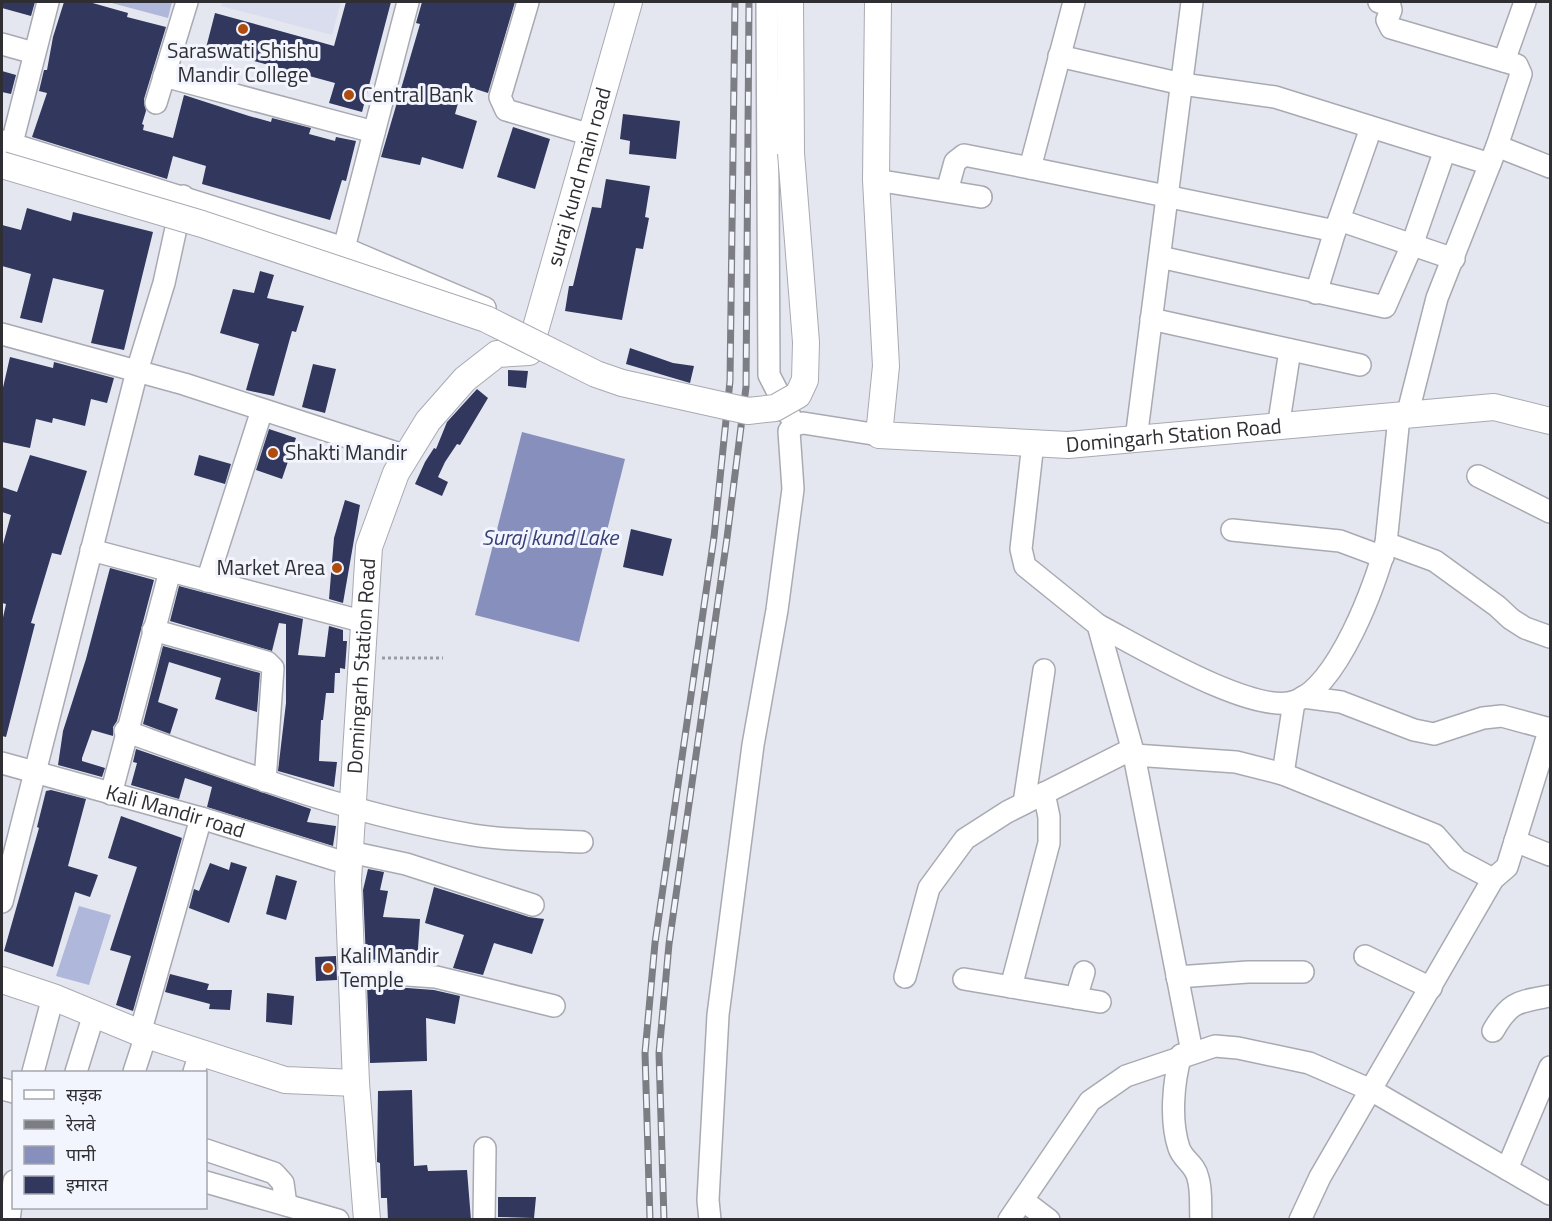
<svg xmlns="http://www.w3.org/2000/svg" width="1552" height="1221" font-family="'Titillium Web','Noto Sans Devanagari',sans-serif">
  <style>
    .built { fill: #d9dded }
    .green { fill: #afb7db }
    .water { fill: #8790bc }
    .building { fill: #31375d }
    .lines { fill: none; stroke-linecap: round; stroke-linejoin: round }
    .minor-casing { stroke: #a8aab3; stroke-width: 24 }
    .tertiary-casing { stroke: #a8aab3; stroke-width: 28 }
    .path { stroke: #9b9ca3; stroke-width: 3; stroke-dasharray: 3 3; stroke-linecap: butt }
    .minor { stroke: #fff; stroke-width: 21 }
    .tertiary { stroke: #fff; stroke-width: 26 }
    .rail-casing { stroke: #7d7e84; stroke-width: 7 }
    .rail { stroke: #f2f5fe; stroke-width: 4.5; stroke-dasharray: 14; stroke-linecap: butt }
    .tertiary-bridge-casing { stroke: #a8aab3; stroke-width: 28; stroke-linecap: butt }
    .tertiary-bridge { stroke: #fff; stroke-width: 26 }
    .poi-dot { fill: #af4d0f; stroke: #f2f5fe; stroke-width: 2 }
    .labels { text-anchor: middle; stroke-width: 6; stroke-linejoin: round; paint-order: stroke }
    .poi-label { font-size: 21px; fill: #2f2f33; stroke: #f2f5fe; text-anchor: start }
    .street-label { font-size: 21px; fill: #2f2f33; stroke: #f2f5fe }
    .water-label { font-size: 22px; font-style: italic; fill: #383f78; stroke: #f2f5fe }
  </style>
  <rect width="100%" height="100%" fill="#e5e7f0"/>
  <path class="built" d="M222 2H341L332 35 221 6Z"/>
  <path class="green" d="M108 2H172L168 18Z
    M79 906 111 915 89 985 56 976Z"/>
  <path class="water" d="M522 432 625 459 579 642 475 615Z"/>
  <path class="building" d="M2 2H35L31 16 2 8Z
    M64 2H89L128 13 127 17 166 27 144 99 146 111 142 124 144 125 143 130 173 138 184 95 249 116 271 122 272 118 311 128 309 134 335 141 336 137 356 141 346 181 342 180 330 220 202 184 206 166 173 156 167 179 32 137 47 93 39 91 44 70H47L53 37Z
    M346 2H391L362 112 329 103 335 83 206 48 215 13 334 46Z
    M422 2H515L488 93 463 85 455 114 477 121 463 169 422 157 420 165 381 157 420 24 416 23Z
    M2 71 16 75 11 94 2 92Z
    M623 114 680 121 676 159 629 154 630 141 620 139Z
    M513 127 550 139 535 189 497 177Z
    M606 179 650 186 645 217 649 218 643 249 636 248 622 320 565 311 569 286H573L592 207 601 208Z
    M27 208 71 221 73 212 153 232 124 350 91 343 104 290 53 278 42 323 20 318 31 274 2 266V225L21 230Z
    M260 271 274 275 267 298 304 306 296 332 292 331 274 396 246 390 259 344 220 333 233 289 254 293Z
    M630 348 673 363 694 366 690 383 626 364Z
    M10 357 53 368 54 362 114 378 107 403 91 399 85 426 53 418 52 423 36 419 30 448 2 442V392Z
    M313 364 336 369 325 413 302 407Z
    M508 370 528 371 526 388 508 386Z
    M477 389 488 398 460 445 457 444 445 462 438 477 448 482 442 496 415 484 425 462 434 448 436 449 447 422Z
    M269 429 296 438 282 479 256 470Z
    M30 455 87 471 61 555 52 553 31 623 35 624 6 737 2 736V622L6 604 2 603V548L11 515 2 512V487L17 492Z
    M199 455 231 464 225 484 194 475Z
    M345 500 360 505 343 603 329 599 334 538Z
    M631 529 672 539 663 576 623 567Z
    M110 568 154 580 117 721 113 727V736L92 730 82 758V761L105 768 102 777 58 765 63 731 86 659Z
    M179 586 303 619 298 655 325 657 329 626 343 630V641H347L345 669 340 668V673H335L334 693H326L323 720H321L319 761 337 762 334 787 278 771 286 703V624L279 623 272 651 170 621Z
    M163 646 260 673 257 712 215 699 221 678 169 662 158 702 178 709 170 734 143 724Z
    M136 749 311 809 307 822 336 826 333 846 207 807 212 787 185 778 179 799 131 785 137 763 133 762Z
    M51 790 86 799 68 866 98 875 90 897 75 892 53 967 4 951 39 828 37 827 46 791Z
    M121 816 182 838 133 1011 116 1005 131 956 110 950 137 867 108 858Z
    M231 862 247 867 229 923 189 908 194 889 199 891 210 863 229 870Z
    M368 869 384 872 380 890 388 891 383 917 420 919 417 963 366 959 363 890Z
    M276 875 297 881 286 920 266 914Z
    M434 887 529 917 544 919 532 954 494 943 483 975 453 968 464 935 425 923Z
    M336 956 337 980 316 981 315 957Z
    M170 974 209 984 207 990H232L230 1010 209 1009 210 1004 165 992Z
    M367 985 434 990 460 996 455 1024 426 1018 427 1061 370 1063Z
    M267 993 294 996 292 1025 266 1022Z
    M412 1090 414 1166 427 1165 428 1171 467 1170 471 1220H388L387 1198H381L380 1163 377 1162 378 1091Z
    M498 1197H536L534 1218 498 1217Z"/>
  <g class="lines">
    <g class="minor-casing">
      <g id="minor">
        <path d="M528 2 500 97 506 110 591 135"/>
        <path d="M767 2 769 375 790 416"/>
        <path d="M1074 2 1030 168 1335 231 1371 128"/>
        <path d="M1379 2 1390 6 1391 10 1387 20 1391 28 1517 65 1521 74 1497 146 1437 298 1407 416"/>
        <path d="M2 44 34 53"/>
        <path d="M1059 56 1182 84 1275 97 1490 164"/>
        <path d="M1504 61 1525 2"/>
        <path d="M164 76 374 132"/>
        <path d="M156 103 187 2"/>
        <path d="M2 141 344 248 485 308"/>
        <path d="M12 143 48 2"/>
        <path d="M1497 146 1550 167"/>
        <path d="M876 180 981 197"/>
        <path d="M947 191 955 162 964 155 1030 168"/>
        <path d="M1339 220 1454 259"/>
        <path d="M344 248 408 2"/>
        <path d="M1160 257 1385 307 1412 245 1445 150"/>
        <path d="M1316 293 1335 231"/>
        <path d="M1151 319 1360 365"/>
        <path d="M2 334 184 384 406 456"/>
        <path d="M794 425 803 423 879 435"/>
        <path d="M1278 428 1290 350"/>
        <path d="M1136 439 1192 2"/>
        <path d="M1033 443 1021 549 1025 566 1098 625 1134 755 1192 1052"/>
        <path d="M1478 476 1550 512"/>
        <path d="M1232 530 1340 541 1383 557"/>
        <path d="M1386 543 1435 561 1497 606 1511 619 1525 628 1550 637"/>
        <path d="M91 550 365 622"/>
        <path d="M207 581 262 410"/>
        <path d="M1098 625C1137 645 1255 717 1296 701 1338 685 1376 585 1386 543L1399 417"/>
        <path d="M153 630 267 662 273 668 265 781"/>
        <path d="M1303 697 1341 702 1414 730 1434 734 1483 718 1502 716 1550 729"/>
        <path d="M125 731C239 772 353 815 473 835 509 841 546 840 582 842"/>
        <path d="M1134 755 1236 762 1283 774 1435 835 1457 860 1493 879"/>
        <path id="s1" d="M2 763 201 818 349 864"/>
        <path d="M1283 774 1294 702"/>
        <path d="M111 794 170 571"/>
        <path d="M1024 803 1044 670"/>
        <path d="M1515 841 1550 855"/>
        <path d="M350 852 406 864 533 905"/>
        <path d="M2 902 137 371 164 283 183 196"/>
        <path d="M1365 956 1431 988"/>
        <path d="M351 971 436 977 554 1006"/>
        <path d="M905 977 929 888 965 839 1007 812 1132 749"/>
        <path d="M1177 977 1248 972H1303"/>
        <path d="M964 979 1100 1002"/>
        <path d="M1011 987 1049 843V817L1044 793"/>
        <path d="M1076 998 1084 972"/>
        <path d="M1493 1031C1510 1001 1518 1002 1550 996"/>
        <path d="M140 1033 201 818"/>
        <path d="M1181 1055C1173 1082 1170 1121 1179 1148 1183 1160 1195 1164 1198 1178 1202 1191 1200 1206 1201 1220"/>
        <path d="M33 1072 53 997"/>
        <path d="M76 1072 94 1014"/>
        <path d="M134 1072 146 1035"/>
        <path d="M194 1072 200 1053"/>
        <path d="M2 1089 14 1092"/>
        <path d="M206 1150 274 1173 283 1183 286 1205"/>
        <path d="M1507 1169 1550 1067"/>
        <path d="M206 1182 338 1220"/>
        <path d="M1024 1201 1049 1220"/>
        <path d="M9 1220 14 1181"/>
        <path d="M484 1220 485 1148"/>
        <path d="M710 1220 708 1200 718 1015 753 745 777 610 793 489 789 431 794 425"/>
        <path d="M1009 1220 1090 1101 1126 1076 1215 1046 1238 1048 1309 1063 1371 1090 1550 1194"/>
        <path d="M1300 1220 1320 1177 1493 879 1507 867 1550 728"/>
      </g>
    </g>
    <g class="tertiary-casing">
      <g id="tertiary">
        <path d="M790 2 791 153"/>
        <path id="s2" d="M878 2 876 180 886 366 879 435 1068 445 1494 407 1550 421"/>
        <path d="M2 980 53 997 140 1033 285 1080 356 1083"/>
        <path id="s3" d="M367 1220 356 1083 348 880 369 547 396 473 428 421 465 379 497 354 529 352 629 2"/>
      </g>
    </g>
    <path class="path" d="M382 658H443"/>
    <use href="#minor" class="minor"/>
    <use href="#tertiary" class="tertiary"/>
    <g class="rail-casing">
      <path id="rail" d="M650 1220 645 1053 655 943 714 537 730 381 735 2
        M664 1220 659 1053 669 944 727 538 746 387 749 2"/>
    </g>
    <use href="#rail" class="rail"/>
    <g class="tertiary-bridge-casing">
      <path id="tertiary-bridge" d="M2 165 202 224 486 319 596 374 622 383 748 411 775 408 798 395 805 380 806 342 791 153"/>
    </g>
    <use href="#tertiary-bridge" class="tertiary-bridge"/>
  </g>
  <g class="poi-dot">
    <circle cx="243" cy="29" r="6"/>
    <circle cx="349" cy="95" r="6"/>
    <circle cx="273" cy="453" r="6"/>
    <circle cx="337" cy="568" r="6"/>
    <circle cx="328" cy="968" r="6"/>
  </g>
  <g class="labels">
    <g class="poi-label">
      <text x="243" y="58" text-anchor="middle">Saraswati Shishu<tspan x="243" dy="24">Mandir College</tspan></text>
      <text x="361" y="102">Central Bank</text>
      <text x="285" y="460">Shakti Mandir</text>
      <text x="325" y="575" text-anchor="end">Market Area</text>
      <text x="340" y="963">Kali Mandir<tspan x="340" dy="24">Temple</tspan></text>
    </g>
    <g class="street-label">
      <text dy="7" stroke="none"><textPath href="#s3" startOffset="1125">suraj kund main road</textPath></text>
      <text dy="7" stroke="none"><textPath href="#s2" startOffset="729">Domingarh Station Road</textPath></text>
      <text dy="7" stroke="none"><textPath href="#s3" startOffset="555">Domingarh Station Road</textPath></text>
      <text dy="7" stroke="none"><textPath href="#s1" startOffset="180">Kali Mandir road</textPath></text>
    </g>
    <g class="water-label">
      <text x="550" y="545">Suraj kund Lake</text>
    </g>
  </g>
  <rect width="1552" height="1221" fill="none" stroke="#2f2f33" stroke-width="6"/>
  <rect x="12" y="1071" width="195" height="138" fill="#f2f5fe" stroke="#a4a6ad" stroke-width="1.5"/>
  <rect x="24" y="1090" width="30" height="9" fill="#ffffff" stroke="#a4a6ad" stroke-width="1.5"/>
  <text x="66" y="1101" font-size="18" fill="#2f2f33">सड़क</text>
  <rect x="24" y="1120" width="30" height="9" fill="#7d7e84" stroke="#a4a6ad" stroke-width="1.5"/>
  <text x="66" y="1131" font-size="18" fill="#2f2f33">रेलवे</text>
  <rect x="24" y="1146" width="30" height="18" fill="#8790bc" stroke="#a4a6ad" stroke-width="1.5"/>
  <text x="66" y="1161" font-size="18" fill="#2f2f33">पानी</text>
  <rect x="24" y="1176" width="30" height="18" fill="#31375d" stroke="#a4a6ad" stroke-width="1.5"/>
  <text x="66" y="1191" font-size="18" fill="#2f2f33">इमारत</text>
</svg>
